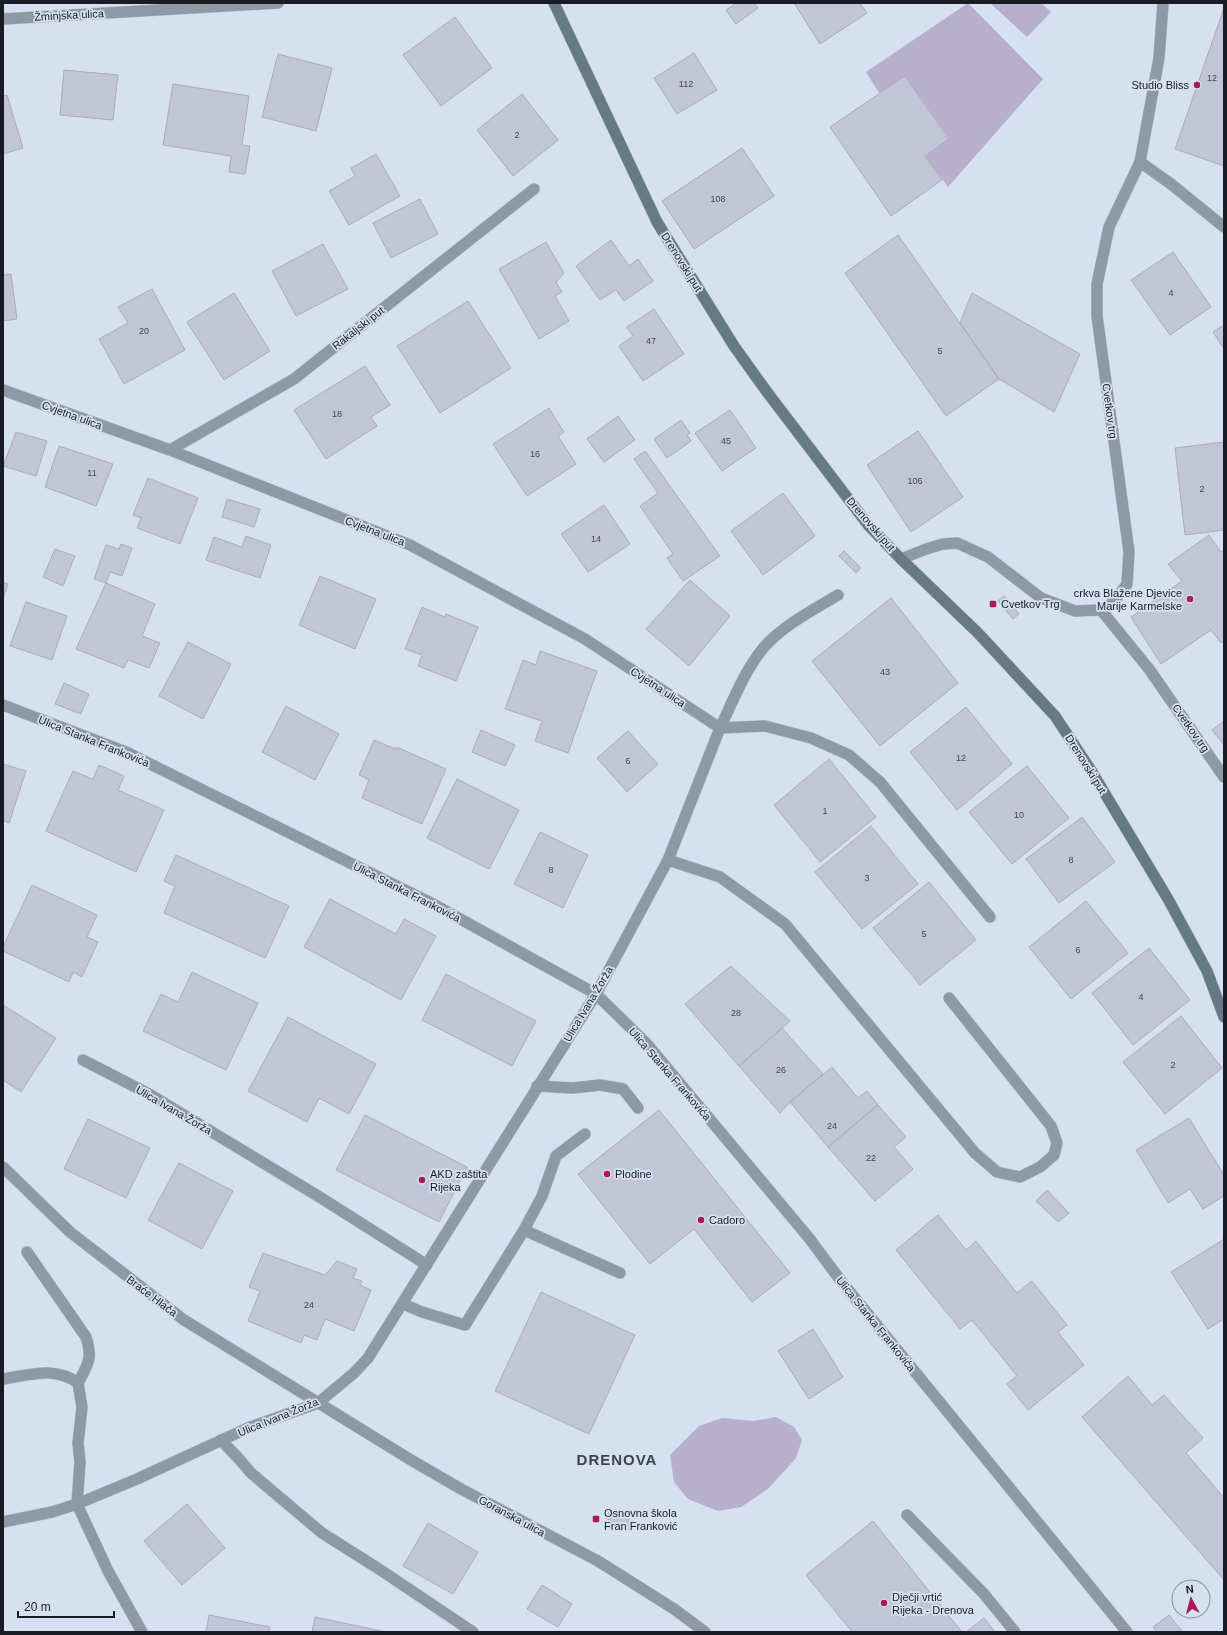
<svg xmlns="http://www.w3.org/2000/svg" width="1227" height="1635" font-family="Helvetica,sans-serif">
  <style>
    .green { fill: #b7afcb }
    .building { fill: #c2c5d7; stroke: #a9acbe }
    .lines { fill: none; stroke-linecap: round; stroke-linejoin: round }
    .service-casing { stroke: #b3bdcb; stroke-width: 12 }
    .pedestrian-casing { stroke: #b3bdcb; stroke-width: 12 }
    .minor-casing { stroke: #b3bdcb; stroke-width: 12 }
    .tertiary-casing { stroke: #b3bdcb; stroke-width: 12 }
    .secondary-casing { stroke: #b3bdcb; stroke-width: 12 }
    .service { stroke: #8d9aa3; stroke-width: 11 }
    .pedestrian { stroke: #8d9aa3; stroke-width: 11 }
    .minor { stroke: #8d9aa3; stroke-width: 11 }
    .tertiary { stroke: #8d9aa3; stroke-width: 11 }
    .secondary { stroke: #657986; stroke-width: 11 }
    .poi-dot { fill: #a71a5c; stroke: #d5e0f0; stroke-width: 1.5 }
    .labels { text-anchor: middle; stroke-width: 3.5; stroke-linejoin: round; paint-order: stroke }
    .number-label { font-size: 9px; fill: #43464f }
    .street-label { font-size: 11px; fill: #191c22; stroke: #d5e0f0 }
    .poi-label { font-size: 11px; fill: #191c22; stroke: #d5e0f0; text-anchor: start }
    .district-label { font-size: 15px; font-weight: bold; letter-spacing: 1px; fill: #3a4350; stroke: #d5e0f0 }
  </style>
  <rect width="100%" height="100%" fill="#d5e0f0"/>
  <path class="green" d="M968 3 1043 79 948 187 925 156 949 138 905 76 879 93 866 72Z
    M990 3H1041L1051 12 1027 37Z
    M776 1417 794 1427 802 1440 796 1458 768 1489 741 1507 718 1511 688 1499 674 1482 670 1455 699 1426 722 1418 753 1421Z"/>
  <path class="building" d="M737 3H754L758 8 736 24 726 10Z
    M794 3H860L867 13 820 44Z
    M1224 8V166L1175 149Z
    M455 17 492 68 441 106 403 55Z
    M694 53 717 90 677 114 654 78Z
    M278 54 332 68 316 131 262 117Z
    M64 70 118 75 113 120 60 115Z
    M905 76 949 139 925 156 942 180 891 216 830 127Z
    M173 84 249 96 242 145 250 146 245 174 229 172 231 156 163 145Z
    M522 94 558 140 513 176 477 130Z
    M7 95 23 148 3 154V96Z
    M742 148 774 196 694 249 662 201Z
    M376 154 400 196 349 225 329 191 355 176 351 168Z
    M420 199 438 234 391 258 373 223Z
    M898 235 999 379 946 416 845 273Z
    M611 240 629 266 638 259 653 281 624 301 616 290 600 300 576 266Z
    M546 242 564 273 556 282 562 292 555 296 569 321 539 339 499 269Z
    M323 244 348 289 296 316 272 271Z
    M1173 252 1211 307 1170 335 1131 280Z
    M11 274 17 319 3 321V275Z
    M152 289 185 350 124 384 99 339 128 323 118 307Z
    M234 293 270 351 224 380 187 322Z
    M972 293 1080 354 1054 412 999 379 960 323Z
    M468 301 511 368 440 413 397 346Z
    M654 309 684 354 643 381 619 346 633 336 627 327Z
    M1224 325V349L1213 332Z
    M365 366 390 405 371 417 377 426 326 459 294 410Z
    M549 408 564 432 558 436 576 464 527 496 493 444Z
    M730 410 756 448 722 471 695 433Z
    M618 416 635 440 604 462 587 439Z
    M681 420 690 433 687 435 691 441 667 458 654 439Z
    M918 431 963 497 911 532 867 465Z
    M16 432 47 441 36 476 3 466Z
    M1224 442V530L1185 535 1175 448Z
    M59 446 113 464 96 506 45 487Z
    M645 451 720 556 683 581 667 558 673 554 640 506 658 493 634 459Z
    M148 478 198 498 180 544 137 528 141 518 133 515Z
    M783 493 815 536 763 575 731 531Z
    M227 499 260 509 254 527 222 517Z
    M604 505 630 544 588 572 561 534Z
    M1209 535 1221 552 1224 550V641L1221 643 1211 630 1161 664 1131 617 1182 581 1168 564Z
    M246 536 271 545 260 578 206 560 214 537 242 547Z
    M121 544 132 548 122 576 110 572 106 583 94 579 106 545 119 549Z
    M55 549 75 556 63 586 43 577Z
    M844 551 861 568 856 573 839 556Z
    M320 576 376 599 355 649 299 625Z
    M690 580 730 616 689 666 646 629Z
    M3 582 8 584 3 599Z
    M106 583 155 604 142 636 160 643 149 668 128 660 124 668 76 649Z
    M1004 596 1019 614 1013 619 998 601Z
    M891 598 958 683 880 746 812 661Z
    M26 602 67 616 52 660 10 646Z
    M422 607 445 617 446 614 478 627 456 681 418 666 422 655 405 649Z
    M188 642 231 664 203 719 159 696Z
    M540 651 597 671 568 753 535 741 542 721 505 709 523 660 536 665Z
    M64 683 89 694 81 714 55 704Z
    M286 706 339 734 315 780 262 752Z
    M966 707 1012 764 957 810 910 752Z
    M1224 721V745L1212 730Z
    M481 730 515 745 505 766 472 752Z
    M628 731 658 764 627 792 597 758Z
    M374 740 393 748H399L446 769 422 824 362 798 369 780 359 775Z
    M829 759 876 817 820 862 774 805Z
    M3 764 26 771 9 823 3 821Z
    M99 765 124 776 118 790 164 810 136 872 46 831 73 771 93 779Z
    M1027 766 1069 818 1012 864 969 812Z
    M457 779 519 810 489 869 427 838Z
    M1082 817 1115 862 1059 903 1026 859Z
    M871 826 918 884 862 929 815 872Z
    M540 832 588 855 563 908 514 884Z
    M176 855 289 906 265 958 164 913 175 886 164 881Z
    M929 882 976 940 920 985 873 928Z
    M32 885 97 915 87 937 98 942 82 977 73 972 69 982 3 951V947Z
    M330 899 396 934 404 919 436 936 401 1000 304 947Z
    M1086 901 1128 953 1071 999 1029 947Z
    M1149 948 1190 1000 1133 1045 1092 993Z
    M731 966 790 1021 739 1066 685 1004Z
    M192 972 258 1003 226 1070 143 1031 161 994 178 1002Z
    M446 974 536 1021 512 1066 422 1020Z
    M3 1005 56 1038 21 1092 3 1080Z
    M1181 1016 1222 1068 1165 1114 1123 1062Z
    M288 1017 376 1064 349 1114 319 1098 307 1122 248 1091Z
    M782 1028 823 1074 790 1102 780 1113 739 1066Z
    M832 1067 858 1098 867 1091 878 1105 828 1147 790 1102Z
    M878 1105 906 1137 894 1147 913 1169 875 1201 828 1147Z
    M659 1110 790 1273 752 1302 694 1229 650 1264 578 1174Z
    M365 1115 467 1167 439 1222 336 1170Z
    M1189 1118 1224 1175V1196L1203 1209 1190 1189 1168 1203 1136 1150Z
    M88 1119 150 1148 126 1198 64 1169Z
    M179 1163 233 1191 202 1249 148 1220Z
    M1047 1190 1069 1213 1058 1222 1036 1201Z
    M938 1215 966 1250 976 1241 1017 1293 1032 1281 1067 1325 1058 1332 1084 1365 1028 1410 1007 1384 1017 1376 972 1320 960 1329 896 1250Z
    M1224 1239V1319L1208 1329 1171 1272Z
    M263 1253 325 1275 337 1261 357 1269 353 1278 362 1281 360 1285 371 1290 354 1331 325 1319 317 1340 304 1335 301 1343 248 1321 260 1291 249 1287Z
    M541 1292 635 1335 589 1434 495 1391Z
    M813 1329 843 1377 809 1399 778 1351Z
    M1128 1376 1152 1405 1164 1395 1203 1438 1186 1453 1224 1498V1580L1082 1417Z
    M187 1504 225 1548 182 1585 144 1541Z
    M611 1509 633 1522 627 1531 606 1518Z
    M873 1521 962 1632H852L806 1575Z
    M428 1523 478 1552 453 1594 403 1566Z
    M542 1585 572 1604 558 1627 527 1609Z
    M209 1615 270 1627 269 1632H206Z
    M1169 1615 1183 1632H1157L1153 1627Z
    M315 1617 386 1632H312Z
    M984 1618 995 1632H966Z"/>
  <g class="lines">
    <g class="service-casing">
      <path id="service" d="M1140 162 1171 184 1224 227
        M720 728C734 699 749 659 773 638 792 621 816 608 838 595
        M537 1086 573 1088 600 1085 623 1089 638 1108
        M524 1230 542 1196 556 1156 585 1134
        M27 1252 86 1337C93 1359 88 1364 78 1383
        M403 1304 422 1312 465 1325 524 1230 620 1273
        M221 1440 240 1460 251 1473 322 1533 379 1569 473 1632
        M907 1515 984 1594 1015 1632"/>
    </g>
    <g class="pedestrian-casing">
      <path id="pedestrian" d="M1101 610 1149 669 1224 777"/>
    </g>
    <g class="minor-casing">
      <path id="minor" d="M3 19 278 3
        M3 390 170 450 410 545 585 639 720 728
        M170 450 294 379 534 189
        M901 559 926 549 943 544 957 543 988 557 1041 598 1075 611 1101 610 1114 602 1127 584 1129 552 1097 316V284L1109 227 1140 162 1159 58 1163 3
        M3 705 126 752 435 905 596 994 647 1044 809 1238 841 1281 1127 1632
        M720 728 765 726 811 738 849 755 880 782 990 917
        M668 860 720 877 785 924 975 1153 997 1172 1020 1177 1040 1167 1054 1155 1057 1143 1051 1126 949 998
        M83 1060 149 1094 318 1196 427 1265
        M3 1379C29 1375 55 1366 78 1383L82 1407 78 1443 80 1462 77 1504 108 1571 142 1632
        M3 1522 52 1512 77 1504 137 1479 248 1428 318 1403 354 1373 368 1358 596 994 668 860 720 728"/>
    </g>
    <g class="tertiary-casing">
      <path id="tertiary" d="M3 1167 70 1232 184 1320 411 1460 461 1489 598 1561 674 1609 705 1632"/>
    </g>
    <g class="secondary-casing">
      <path id="secondary" d="M554 3 657 222 734 346 767 392 869 526 901 559 978 633 1055 716 1092 772 1168 899 1207 971 1224 1017"/>
    </g>
    <use href="#service" class="service"/>
    <use href="#pedestrian" class="pedestrian"/>
    <use href="#minor" class="minor"/>
    <use href="#tertiary" class="tertiary"/>
    <use href="#secondary" class="secondary"/>
  </g>
  <g class="poi-dot">
    <circle cx="1197" cy="85" r="4"/>
    <circle cx="1190" cy="599" r="4"/>
    <rect x="989" y="600" width="8" height="8" rx="2"/>
    <circle cx="607" cy="1174" r="4"/>
    <circle cx="422" cy="1180" r="4"/>
    <circle cx="701" cy="1220" r="4"/>
    <rect x="592" y="1515" width="8" height="8" rx="2"/>
    <circle cx="884" cy="1603" r="4"/>
  </g>
  <g class="labels">
    <g class="number-label">
      <text x="1212" y="81">12</text>
      <text x="686" y="87">112</text>
      <text x="517" y="138">2</text>
      <text x="718" y="202">108</text>
      <text x="1171" y="296">4</text>
      <text x="144" y="334">20</text>
      <text x="651" y="344">47</text>
      <text x="940" y="354">5</text>
      <text x="337" y="417">18</text>
      <text x="726" y="444">45</text>
      <text x="535" y="457">16</text>
      <text x="92" y="476">11</text>
      <text x="915" y="484">106</text>
      <text x="1202" y="492">2</text>
      <text x="596" y="542">14</text>
      <text x="885" y="675">43</text>
      <text x="961" y="761">12</text>
      <text x="628" y="764">6</text>
      <text x="825" y="814">1</text>
      <text x="1019" y="818">10</text>
      <text x="1071" y="863">8</text>
      <text x="551" y="873">8</text>
      <text x="867" y="881">3</text>
      <text x="924" y="937">5</text>
      <text x="1078" y="953">6</text>
      <text x="1141" y="1000">4</text>
      <text x="736" y="1016">28</text>
      <text x="1173" y="1068">2</text>
      <text x="781" y="1073">26</text>
      <text x="832" y="1129">24</text>
      <text x="871" y="1161">22</text>
      <text x="309" y="1308">24</text>
    </g>
    <g class="street-label">
      <text transform="translate(69 15) rotate(-3)" y="4">Žminjska ulica</text>
      <text transform="translate(682 262) rotate(58)" y="4">Drenovski put</text>
      <text transform="translate(358 328) rotate(-38)" y="4">Rakaljski put</text>
      <text transform="translate(1110 411) rotate(82)" y="4">Cvetkov trg</text>
      <text transform="translate(72 415) rotate(20)" y="4">Cvjetna ulica</text>
      <text transform="translate(871 524) rotate(49)" y="4">Drenovski put</text>
      <text transform="translate(375 531) rotate(21)" y="4">Cvjetna ulica</text>
      <text transform="translate(658 687) rotate(33)" y="4">Cvjetna ulica</text>
      <text transform="translate(1191 728) rotate(55)" y="4">Cvetkov trg</text>
      <text transform="translate(94 741) rotate(22)" y="4">Ulica Stanka Frankovića</text>
      <text transform="translate(1086 764) rotate(58)" y="4">Drenovski put</text>
      <text transform="translate(407 892) rotate(27)" y="4">Ulica Stanka Frankovića</text>
      <text transform="translate(588 1004) rotate(-59)" y="4">Ulica Ivana Žorža</text>
      <text transform="translate(670 1074) rotate(49)" y="4">Ulica Stanka Frankovića</text>
      <text transform="translate(174 1110) rotate(30)" y="4">Ulica Ivana Žorža</text>
      <text transform="translate(152 1296) rotate(37)" y="4">Braće Hlača</text>
      <text transform="translate(876 1324) rotate(51)" y="4">Ulica Stanka Frankovića</text>
      <text transform="translate(278 1417) rotate(-22)" y="4">Ulica Ivana Žorža</text>
      <text transform="translate(512 1516) rotate(28)" y="4">Goranska ulica</text>
    </g>
    <g class="poi-label">
      <text x="1189" y="89" text-anchor="end">Studio Bliss</text>
      <text x="1182" y="597" text-anchor="end">crkva Blažene Djevice<tspan x="1182" dy="13">Marije Karmelske</tspan></text>
      <text x="1001" y="608">Cvetkov Trg</text>
      <text x="430" y="1178">AKD zaštita<tspan x="430" dy="13">Rijeka</tspan></text>
      <text x="615" y="1178">Plodine</text>
      <text x="709" y="1224">Cadoro</text>
      <text x="604" y="1517">Osnovna škola<tspan x="604" dy="13">Fran Franković</tspan></text>
      <text x="892" y="1601">Dječji vrtić<tspan x="892" dy="13">Rijeka - Drenova</tspan></text>
    </g>
    <g class="district-label">
      <text x="617" y="1465">DRENOVA</text>
    </g>
  </g>
  <rect width="1227" height="1635" fill="none" stroke="#191c22" stroke-width="8"/>
  <g transform="translate(1191 1599) rotate(353)"><circle r="19" fill="#d5e0f0" stroke="#8a929e"/>
  <path d="M0-3L7 15L0 10L-7 15Z" fill="#a71a5c"/>
  <text y="-6" font-size="11" font-weight="bold" text-anchor="middle" fill="#191c22">N</text>
  </g>
  <path d="M18 1611v6h96v-6" fill="none" stroke="#191c22" stroke-width="2"/>
  <text x="24" y="1611" font-size="12" fill="#191c22" stroke="#d5e0f0" stroke-width="3" paint-order="stroke">20 m</text>
</svg>
